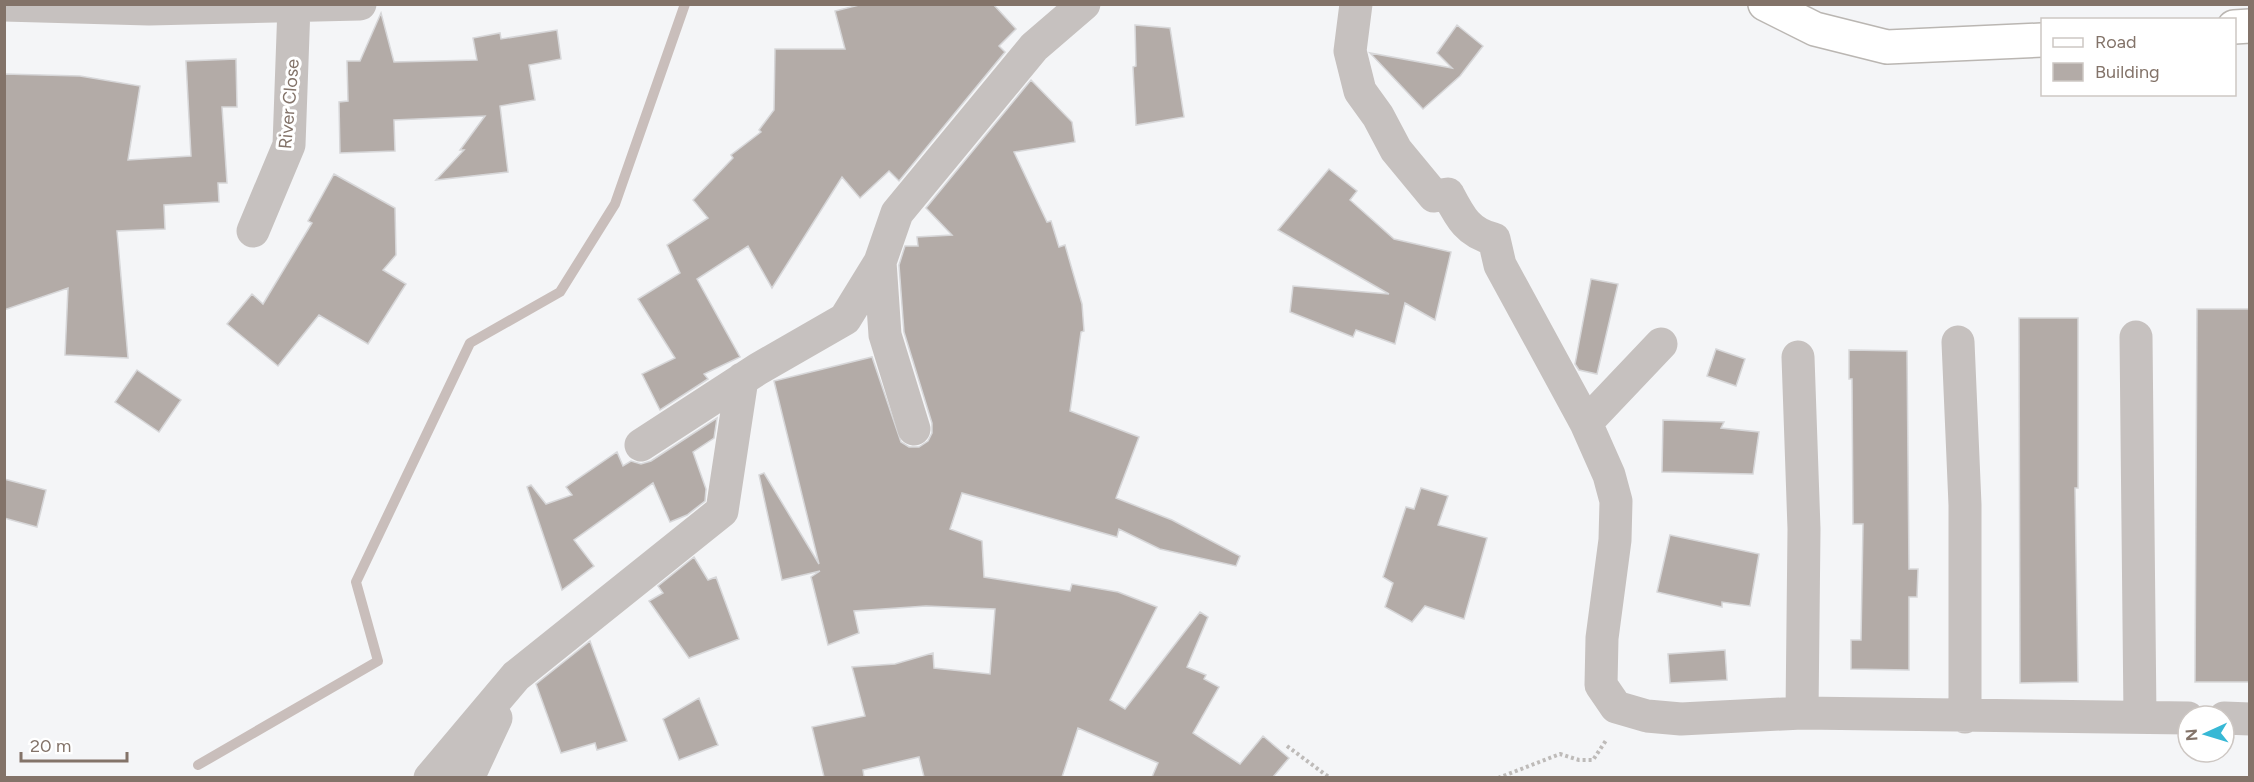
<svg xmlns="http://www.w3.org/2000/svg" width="2254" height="782" font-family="Figtree,sans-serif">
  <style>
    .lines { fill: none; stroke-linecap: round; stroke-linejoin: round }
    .stream { stroke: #c9bebb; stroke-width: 10 }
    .building { fill: #b3aba7; stroke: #d7d7d9; stroke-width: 1.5 }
    .major-casing { stroke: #bab6b2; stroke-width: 36 }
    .path { stroke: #bebbb9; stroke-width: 4; stroke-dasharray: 3 3; stroke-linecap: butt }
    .minor { stroke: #c6c1bf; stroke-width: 33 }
    .major { stroke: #fff; stroke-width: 33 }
    .labels { text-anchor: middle; stroke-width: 6; stroke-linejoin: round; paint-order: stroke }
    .street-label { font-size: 18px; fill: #837369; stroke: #fff }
  </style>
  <rect width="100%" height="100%" fill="#f4f5f7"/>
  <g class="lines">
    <path class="stream" d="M198 765 378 661 356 582 470 343 560 292 615 204 685 4"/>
  </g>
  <path class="building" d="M863 4H993L1016 29 999 46 1005 52 899 181 889 171 860 198 842 177 772 288 748 246 697 279 740 357 704 374 708 379 660 410 642 374 675 358 638 299 680 273 667 245 708 218 693 200 733 158 731 155 761 132 759 130 774 110 775 49H845L835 11Z
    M381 13 394 62 477 60 473 38 500 33 501 39 557 30 561 59 529 65 535 100 500 106 508 172 436 180 464 150H460L485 116 394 120 395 151 340 153 339 102 348 101 347 61H360Z
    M1135 25 1170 28 1184 117 1136 125 1133 67 1136 66Z
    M1457 25 1483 46 1460 76 1423 109 1370 53 1452 68 1437 53Z
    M236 59 237 107H222L227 183H218L219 202 164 205 165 229 117 231 128 358 65 355 68 288 4 310V74L80 76 140 86 128 160 191 156 186 61Z
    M1031 80 1072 122 1075 142 1014 152 1047 222 1051 221 1059 247 1065 245 1082 304 1084 331 1081 332 1070 411 1139 437 1116 498 1172 520 1240 556 1236 566 1160 549 1119 529 1117 537 962 493 950 529 982 541 984 577 1070 591 1072 584 1118 592 1157 607 1110 700 1125 709 1200 612 1208 617 1187 667 1206 675 1204 679 1219 687 1193 733 1240 764 1263 736 1289 758 1273 777H1152L1158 763 1078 728 1062 777H924L919 757 863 770 864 777H824L812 727 865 716 852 667 895 664 933 653 934 668 990 674 995 609 926 606 854 611 859 633 828 645 811 577 820 571 782 580 759 475 764 473 819 564 774 381 872 357 901 442 909 447H919L928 441 932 433V423L904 332 899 265 905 246H918L917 237 952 235 926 208Z
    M1329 169 1357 191 1350 200 1394 239 1451 252 1435 320 1405 303 1395 344 1356 330 1353 337 1290 312 1293 286 1389 294 1278 230Z
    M334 174 395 208 396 255 383 270 406 284 368 344 319 315 278 366 227 324 252 294 263 304 312 223 308 221Z
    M1591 279 1618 284 1597 374 1579 370 1575 364Z
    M2197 309H2250V682H2195Z
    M2019 318H2078V488H2075L2078 682 2020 683Z
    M1716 349 1745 359 1736 386 1707 376Z
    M1849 350 1907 351 1909 569H1918L1917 597H1909V670L1851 669V640H1861L1863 524H1853L1852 379H1849Z
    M137 370 181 400 159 432 115 402Z
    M717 418 714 438 693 452 706 489 705 501 687 515 670 522 653 483 574 540 594 566 562 590 527 487 531 485 546 504 572 495 566 487 617 452 623 466 631 461 641 464 651 461Z
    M1663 420 1724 422 1721 428 1759 432 1753 474 1662 472Z
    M4 479 46 490 37 527 4 518Z
    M1421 488 1448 496 1438 525 1487 538 1464 619 1425 606 1412 622 1385 607 1393 583 1383 577 1406 507 1414 509Z
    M1670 535 1759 554 1750 606 1722 602V607L1657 592Z
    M694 557 708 580 716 577 739 639 689 658 649 601 663 593 658 586Z
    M590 641 627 741 597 750 595 743 561 753 536 684Z
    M1725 650 1727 680 1670 683 1668 654Z
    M699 698 718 745 679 760 663 719Z"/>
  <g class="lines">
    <g class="major-casing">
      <path id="major" d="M1765 4 1815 29 1887 47 2042 40
        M2234 27 2250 26"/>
    </g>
    <path class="path" d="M1287 746 1330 778
      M1498 778 1560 754 1579 760H1593L1607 739"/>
    <path class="minor" d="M1356 4 1350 51 1360 91 1378 116 1396 150 1434 196 1448 194C1460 217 1468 233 1494 239L1500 265 1586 423 1609 475 1616 501 1615 540 1602 638 1601 685 1616 707 1647 716 1681 719 1802 713 2188 718
      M4 5 149 9 360 4
      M253 231 289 145 294 6
      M2136 337 2140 717
      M1958 342 1965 505V717
      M1798 357 1804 529 1802 713
      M1586 423 1661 344
      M914 429 885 335 880 262 897 213 1034 47 1084 4
      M641 445 758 369 845 319 880 262
      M2224 718 2250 719
      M430 778 516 676 722 511 742 379
      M468 778 496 718"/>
    <use href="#major" class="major"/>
  </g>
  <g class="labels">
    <g class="street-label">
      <text transform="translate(289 104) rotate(-85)" y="6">River Close</text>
    </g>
  </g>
  <rect width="2254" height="782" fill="none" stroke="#837369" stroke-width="12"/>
  <rect x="2041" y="18" width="195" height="78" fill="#ffffff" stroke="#cdc7c3" stroke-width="1.5"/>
  <rect x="2053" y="38" width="30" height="9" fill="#ffffff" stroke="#cdc7c3" stroke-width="1.5"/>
  <text x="2095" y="48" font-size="18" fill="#837369">Road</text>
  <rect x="2053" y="63" width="30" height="18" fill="#b3aba7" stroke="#cdc7c3" stroke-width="1.5"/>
  <text x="2095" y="78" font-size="18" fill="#837369">Building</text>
  <g transform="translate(2206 734) rotate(266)"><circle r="28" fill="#ffffff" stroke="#cdc7c3" stroke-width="1.5"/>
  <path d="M0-4.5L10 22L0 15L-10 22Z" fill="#37b8d5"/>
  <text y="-9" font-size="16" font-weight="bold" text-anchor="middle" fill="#837369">N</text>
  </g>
  <path d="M21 752v9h106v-9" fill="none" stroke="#837369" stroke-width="3"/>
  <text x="30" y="752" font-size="18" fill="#837369" stroke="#ffffff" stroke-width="4.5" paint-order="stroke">20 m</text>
</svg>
